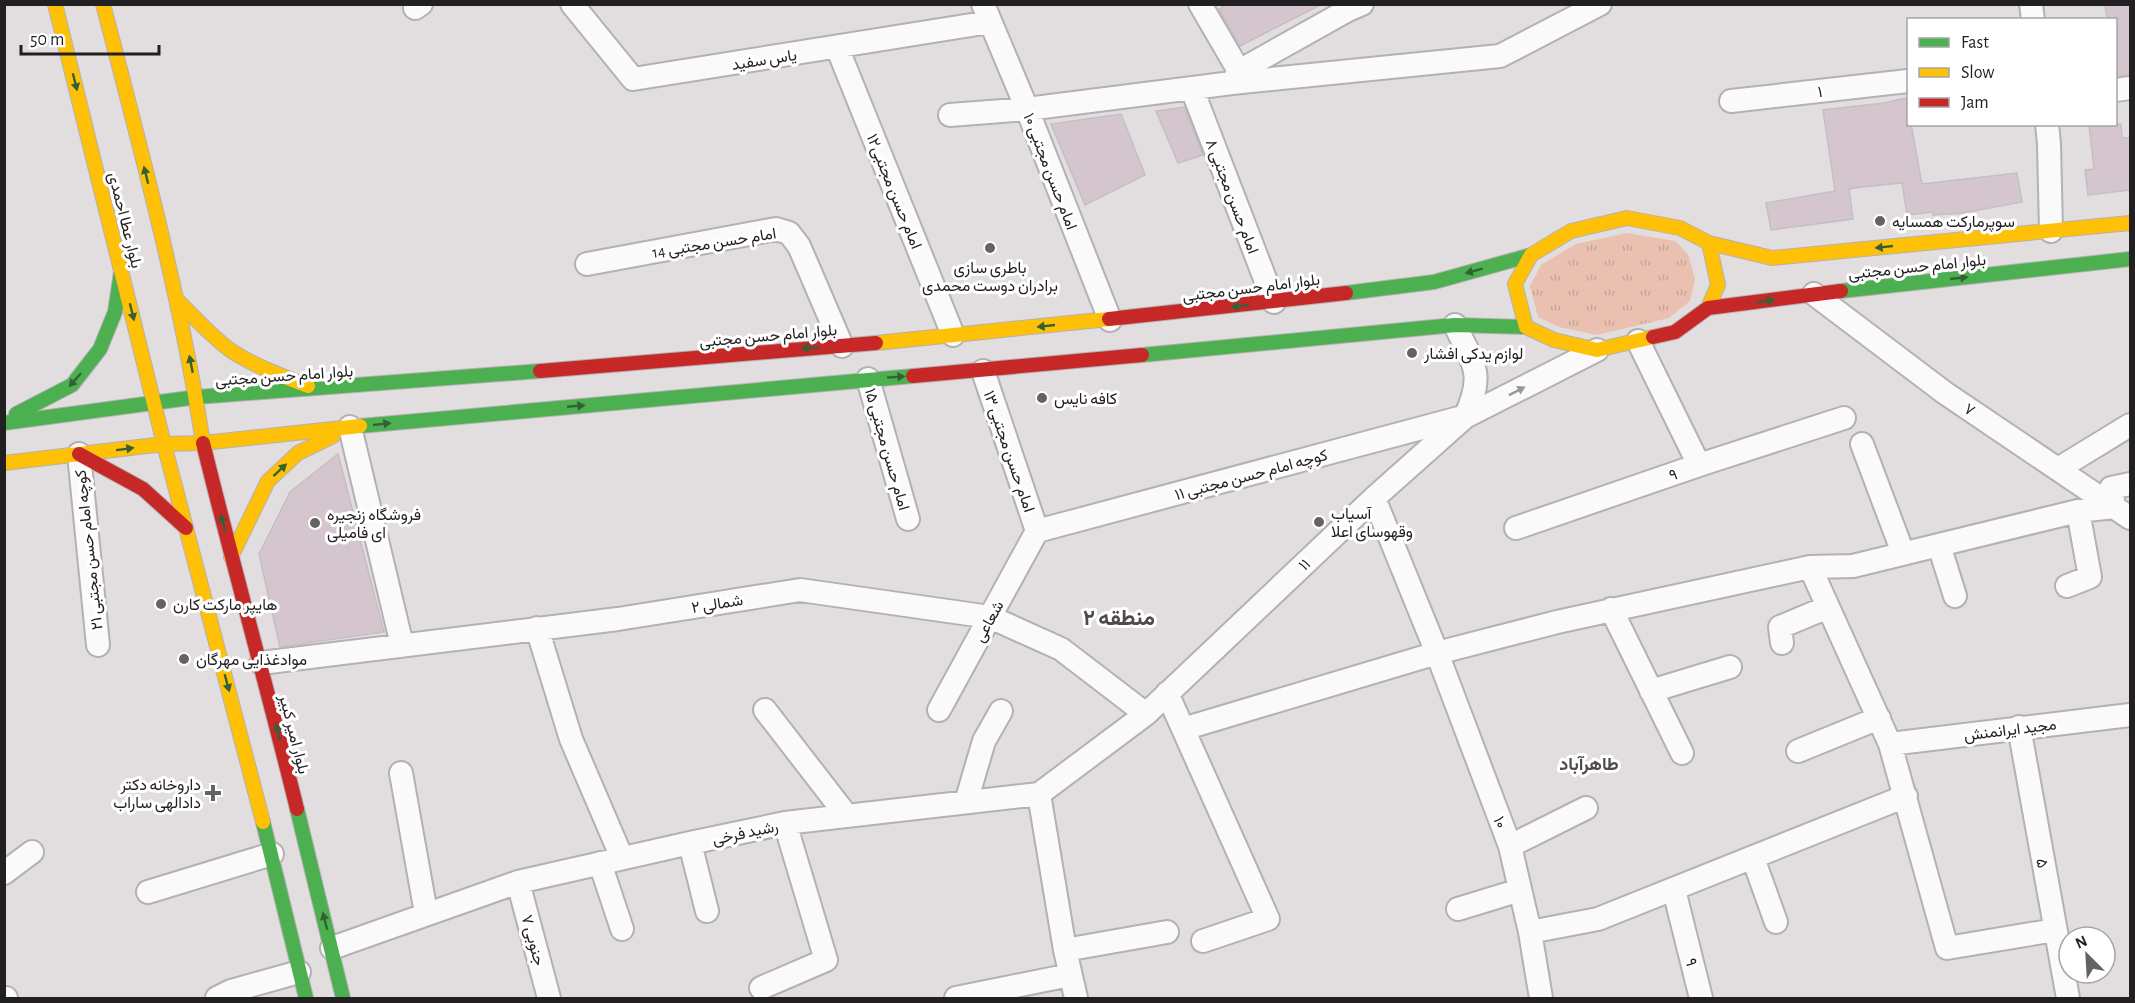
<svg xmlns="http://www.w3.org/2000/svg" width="2135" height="1003" font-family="'Alegreya Sans',Vazirmatn,sans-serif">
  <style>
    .grass { fill: url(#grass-tufts) }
    .building { fill: #d4c5ce; stroke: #c3c0c1; stroke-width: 1.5 }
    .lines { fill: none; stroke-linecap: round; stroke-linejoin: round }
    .street-casing { stroke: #b4b1b2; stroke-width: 26 }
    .fast-casing { stroke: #b4b1b2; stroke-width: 16 }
    .slow-casing { stroke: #b4b1b2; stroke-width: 16 }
    .jam-casing { stroke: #b4b1b2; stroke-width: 16 }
    .street { stroke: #fbfafa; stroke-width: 22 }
    .fast { stroke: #4caf50; stroke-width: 14 }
    .slow { stroke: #ffc107; stroke-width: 14 }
    .jam { stroke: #c62828; stroke-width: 14 }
    .oneway { fill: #346035 }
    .oneway2 { fill: #999797 }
    .poi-dot { fill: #656262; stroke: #fff; stroke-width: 2 }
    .labels { text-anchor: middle; stroke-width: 6; stroke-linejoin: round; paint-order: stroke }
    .street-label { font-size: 16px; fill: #211f1f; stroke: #fff }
    .poi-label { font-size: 16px; fill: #211f1f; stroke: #fff; text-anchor: start }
    .neighbourhood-label { font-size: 18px; font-weight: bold; fill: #4e494a; stroke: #fff }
    .district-label { font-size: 22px; font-weight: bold; fill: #4e494a; stroke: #fff }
  </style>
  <defs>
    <pattern id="grass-tufts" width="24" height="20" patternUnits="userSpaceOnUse" patternTransform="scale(1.5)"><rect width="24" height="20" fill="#eac1b1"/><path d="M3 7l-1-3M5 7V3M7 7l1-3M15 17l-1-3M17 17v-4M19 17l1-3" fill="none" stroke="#c8a598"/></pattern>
  </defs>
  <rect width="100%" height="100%" fill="#e2dddf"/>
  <path class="grass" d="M1627 233 1675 241 1688 254 1695 279 1690 301 1669 318 1597 335 1559 327 1538 317 1530 286 1541 265 1576 244Z"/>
  <path class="building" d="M1227 4H1322L1240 46 1219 9Z
    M2105 4H2130V75L2115 76V20H2107Z
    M1907 98 1908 124H1911L1922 184 2017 173 2022 202 1963 213 1933 215V212L1907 215 1902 183 1862 187 1849 189 1853 219 1771 230 1766 203 1835 191 1823 110 1884 103Z
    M1184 107 1203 155 1178 163 1156 111Z
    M1121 114 1145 175 1085 205 1051 124Z
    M2089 124H2121L2122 138H2130V190L2088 195 2085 170 2094 169Z
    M338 454 384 632 280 647 259 554 290 492Z"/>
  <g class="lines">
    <g class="street-casing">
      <path id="street" d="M572 4 633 79 990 22
        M983 4 1027 109 1110 320
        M1200 4 1239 71
        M2031 4 2033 20
        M415 8 421 4
        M837 47 953 335
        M1232 83 1239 71 1348 10 1362 4
        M1192 89 1274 302
        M2116 90 2130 88
        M1731 101 1908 81
        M950 115 1027 109 1232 83 1500 56 1600 4
        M2047 124 2049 144 2051 231
        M587 264 776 229 789 233 799 246 842 346
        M1814 294 1945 393 2130 518
        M1455 325C1474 365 1485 374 1465 417
        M983 371 1037 531
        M868 379 908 519
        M350 427 402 645
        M1862 444 1903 553
        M79 454 98 645
        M1699 465 1844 418
        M2058 469 2130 425
        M1374 498 1437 653 1510 846 1530 932 1541 998
        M1516 528 1699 465 1638 341
        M1037 531 1459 418
        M1939 545 1955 596
        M1810 567 1890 744 1947 948 2055 930
        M2067 586 2090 577 2078 511
        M1611 609 1682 753
        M537 628 571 739 622 858
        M1782 643 1780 627 1828 607
        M261 663 618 619 800 590 990 617 1061 649 1146 714
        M1651 691 1730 667
        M1167 693 1268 919 1203 941
        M765 710 847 816
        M939 710 1037 531
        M2019 727 2068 998
        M1183 729 1437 653 1557 622 1810 567 1853 566 2078 511 2114 507 2111 488 2130 484
        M1890 744 2130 715
        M1798 751 1879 718
        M401 773 426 913
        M1039 794 1065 950 1076 998
        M966 802 984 741 1001 711
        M690 843 707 911
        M1510 846 1586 808
        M1753 858 1776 922
        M600 863 622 929
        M4 873 32 852
        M518 882 549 998
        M1674 890 1701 998
        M148 892 272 854
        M1458 909 1520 890
        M1530 932 1598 919 1906 796
        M332 948 518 882 690 843 785 823 1039 794 1146 714 1374 498 1465 417 1597 350
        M1065 950 1167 932
        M761 988 826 960 785 823
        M4 998H6
        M217 998 231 991 299 972
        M956 998 1070 975"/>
    </g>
    <g class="fast-casing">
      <path id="fast" d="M1841 291 2130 259
        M1346 293 1434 282 1531 255
        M1142 355 1455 325 1526 327
        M16 414 72 385 100 349 115 312 121 272
        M4 423 197 397 540 371
        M360 426 913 376
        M297 809 343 998
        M263 822 306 998"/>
    </g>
    <g class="slow-casing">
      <path id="slow" d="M55 4 164 444
        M103 4C141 150 180 294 203 443
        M1709 243 1772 258 2130 223
        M178 301C195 318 211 336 230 350 254 366 282 376 308 386
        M1653 337 1597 350 1554 340 1526 327 1515 284 1531 255 1571 231 1627 218 1680 228 1709 243 1718 285 1708 308
        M876 343 1109 319
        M164 444 263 822
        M4 463 164 444 203 443 360 426
        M231 557 268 481 298 453 333 436"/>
    </g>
    <g class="jam-casing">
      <path id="jam" d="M1109 319 1346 293
        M1653 337 1675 332 1708 308 1841 291
        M540 371 876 343
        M913 376 1142 355
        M203 443C233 565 267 687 297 809
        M79 454 143 489 186 528"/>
    </g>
    <use href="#street" class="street"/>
    <use href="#fast" class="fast"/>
    <use href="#slow" class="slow"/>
    <use href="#jam" class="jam"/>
  </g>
  <defs><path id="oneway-solid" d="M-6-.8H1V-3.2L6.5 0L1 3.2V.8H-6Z" transform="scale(1.5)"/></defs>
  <g class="oneway">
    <use href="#oneway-solid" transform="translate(75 82) rotate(76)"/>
    <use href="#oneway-solid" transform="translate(146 175) rotate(-104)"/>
    <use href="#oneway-solid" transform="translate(1884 247) rotate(174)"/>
    <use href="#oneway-solid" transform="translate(1474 271) rotate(165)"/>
    <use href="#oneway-solid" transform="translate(1959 278) rotate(-6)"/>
    <use href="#oneway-solid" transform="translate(1766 301) rotate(-8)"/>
    <use href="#oneway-solid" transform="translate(1240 306) rotate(174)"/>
    <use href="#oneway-solid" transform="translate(132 312) rotate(76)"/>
    <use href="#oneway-solid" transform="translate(1046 326) rotate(174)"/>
    <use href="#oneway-solid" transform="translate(810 348) rotate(175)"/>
    <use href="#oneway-solid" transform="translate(191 364) rotate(-101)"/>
    <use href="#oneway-solid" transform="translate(896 377) rotate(-4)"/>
    <use href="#oneway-solid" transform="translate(75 380) rotate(132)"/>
    <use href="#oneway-solid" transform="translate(576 406) rotate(-5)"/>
    <use href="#oneway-solid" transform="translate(382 424) rotate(-6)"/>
    <use href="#oneway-solid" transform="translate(125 449) rotate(-7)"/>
    <use href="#oneway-solid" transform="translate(280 470) rotate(-43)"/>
    <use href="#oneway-solid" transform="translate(223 523) rotate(-104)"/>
    <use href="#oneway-solid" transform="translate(227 683) rotate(75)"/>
    <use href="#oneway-solid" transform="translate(278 732) rotate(-104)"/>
    <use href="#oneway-solid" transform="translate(325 921) rotate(-104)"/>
  </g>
  <use class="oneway2" href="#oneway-solid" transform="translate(1517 391) rotate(-27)"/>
  <g class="poi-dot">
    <circle cx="1880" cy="221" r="6"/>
    <circle cx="990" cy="248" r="6"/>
    <circle cx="1412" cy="353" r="6"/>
    <circle cx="1042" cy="398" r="6"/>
    <circle cx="1319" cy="522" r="6"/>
    <circle cx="315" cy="523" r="6"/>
    <circle cx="161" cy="604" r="6"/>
    <circle cx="184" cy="659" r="6"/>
    <path d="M210 784h6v6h6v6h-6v6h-6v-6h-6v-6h6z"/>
  </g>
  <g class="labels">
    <g class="street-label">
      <text transform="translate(764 59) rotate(-9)" y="6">یاس سفید</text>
      <text transform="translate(1820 91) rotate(-6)" y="6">۱</text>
      <text transform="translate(1051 171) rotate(69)" y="6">امام حسن مجتبی ۱۰</text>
      <text transform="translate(895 191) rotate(68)" y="6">امام حسن مجتبی۱۲</text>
      <text transform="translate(1233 196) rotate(69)" y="6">امام حسن مجتبی ۸</text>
      <text transform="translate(126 220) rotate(76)" y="6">بلوار عطا احمدی</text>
      <text transform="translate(714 242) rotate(-9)" y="6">امام حسن مجتبی 14</text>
      <text transform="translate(1917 266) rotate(-6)" y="6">بلوار امام حسن مجتبی</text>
      <text transform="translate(1251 287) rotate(-7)" y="6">بلوار امام حسن مجتبی</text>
      <text transform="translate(768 335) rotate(-5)" y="6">بلوار امام حسن مجتبی</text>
      <text transform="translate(284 375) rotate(-4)" y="6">بلوار امام حسن مجتبی</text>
      <text transform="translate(1970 409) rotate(34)" y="6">۷</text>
      <text transform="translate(888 449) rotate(74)" y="6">امام حسن مجتبی ۱۵</text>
      <text transform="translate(1010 451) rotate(71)" y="6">امام حسن مجتبی ۱۳</text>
      <text transform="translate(1251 474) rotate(-15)" y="6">کوچه امام حسن مجتبی ۱۱</text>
      <text transform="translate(1673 474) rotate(-19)" y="6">۹</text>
      <text transform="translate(88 550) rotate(-96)" y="6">کوچه امام حسن مجتبی ۲۱</text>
      <text transform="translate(1304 564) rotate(-43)" y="6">۱۱</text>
      <text transform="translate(717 603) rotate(-9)" y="6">۲ شمالی</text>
      <text transform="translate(988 621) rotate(-61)" y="6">شعاعی</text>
      <text transform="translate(2010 729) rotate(-7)" y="6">مجید ایرانمنش</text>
      <text transform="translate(295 734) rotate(76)" y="6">بلوار امیر کبیر</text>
      <text transform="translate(1501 822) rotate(68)" y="6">۱۰</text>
      <text transform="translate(745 832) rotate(-12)" y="6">رشید فرخی</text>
      <text transform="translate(2043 863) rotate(80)" y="6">۵</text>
      <text transform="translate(534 940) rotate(75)" y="6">۷ جنوبی</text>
      <text transform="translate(1692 962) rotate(76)" y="6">۹</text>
    </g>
    <g class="poi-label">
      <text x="1892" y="227">سوپرمارکت همسایه</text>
      <text x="990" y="273" text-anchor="middle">باطری سازی<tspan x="990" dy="18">برادران دوست محمدی</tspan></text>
      <text x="1424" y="359">لوازم یدکی افشار</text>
      <text x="1054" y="404">کافه نایس</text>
      <text x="1331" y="519">آسیاب<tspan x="1331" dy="18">وقهوسای اعلا</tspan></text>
      <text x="327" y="520">فروشگاه زنجیره<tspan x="327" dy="18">ای فامیلی</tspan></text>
      <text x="173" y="610">هایپر مارکت کارن</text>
      <text x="196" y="665">موادغذایی مهرگان</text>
      <text x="201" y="790" text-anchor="end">داروخانه دکتر<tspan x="201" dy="18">دادالهی ساراب</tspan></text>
    </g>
    <g class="neighbourhood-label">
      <text x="1589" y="770">طاهرآباد</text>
    </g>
    <g class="district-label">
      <text x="1119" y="625">منطقه ۲</text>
    </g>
  </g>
  <rect width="2135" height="1003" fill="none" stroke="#211f1f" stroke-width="12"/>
  <rect x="1907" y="18" width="210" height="108" fill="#ffffff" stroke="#a6a5a5" stroke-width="1.5"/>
  <rect x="1919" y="38" width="30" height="9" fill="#4caf50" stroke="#a6a5a5" stroke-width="1.5"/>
  <text x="1961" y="48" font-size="18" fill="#211f1f">Fast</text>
  <rect x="1919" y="68" width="30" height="9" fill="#ffc107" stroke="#a6a5a5" stroke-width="1.5"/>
  <text x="1961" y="78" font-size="18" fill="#211f1f">Slow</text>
  <rect x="1919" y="98" width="30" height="9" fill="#c62828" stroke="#a6a5a5" stroke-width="1.5"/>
  <text x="1961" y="108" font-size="18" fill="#211f1f">Jam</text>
  <g transform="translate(2087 955) rotate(336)"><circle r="28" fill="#ffffff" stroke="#a6a5a5" stroke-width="1.5"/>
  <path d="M0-4.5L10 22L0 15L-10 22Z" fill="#656262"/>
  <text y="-9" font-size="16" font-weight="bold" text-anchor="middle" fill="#211f1f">N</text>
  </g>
  <path d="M21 45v9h138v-9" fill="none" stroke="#211f1f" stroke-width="3"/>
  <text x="30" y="45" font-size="18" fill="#211f1f" stroke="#ffffff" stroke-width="4.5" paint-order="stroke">50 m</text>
</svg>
